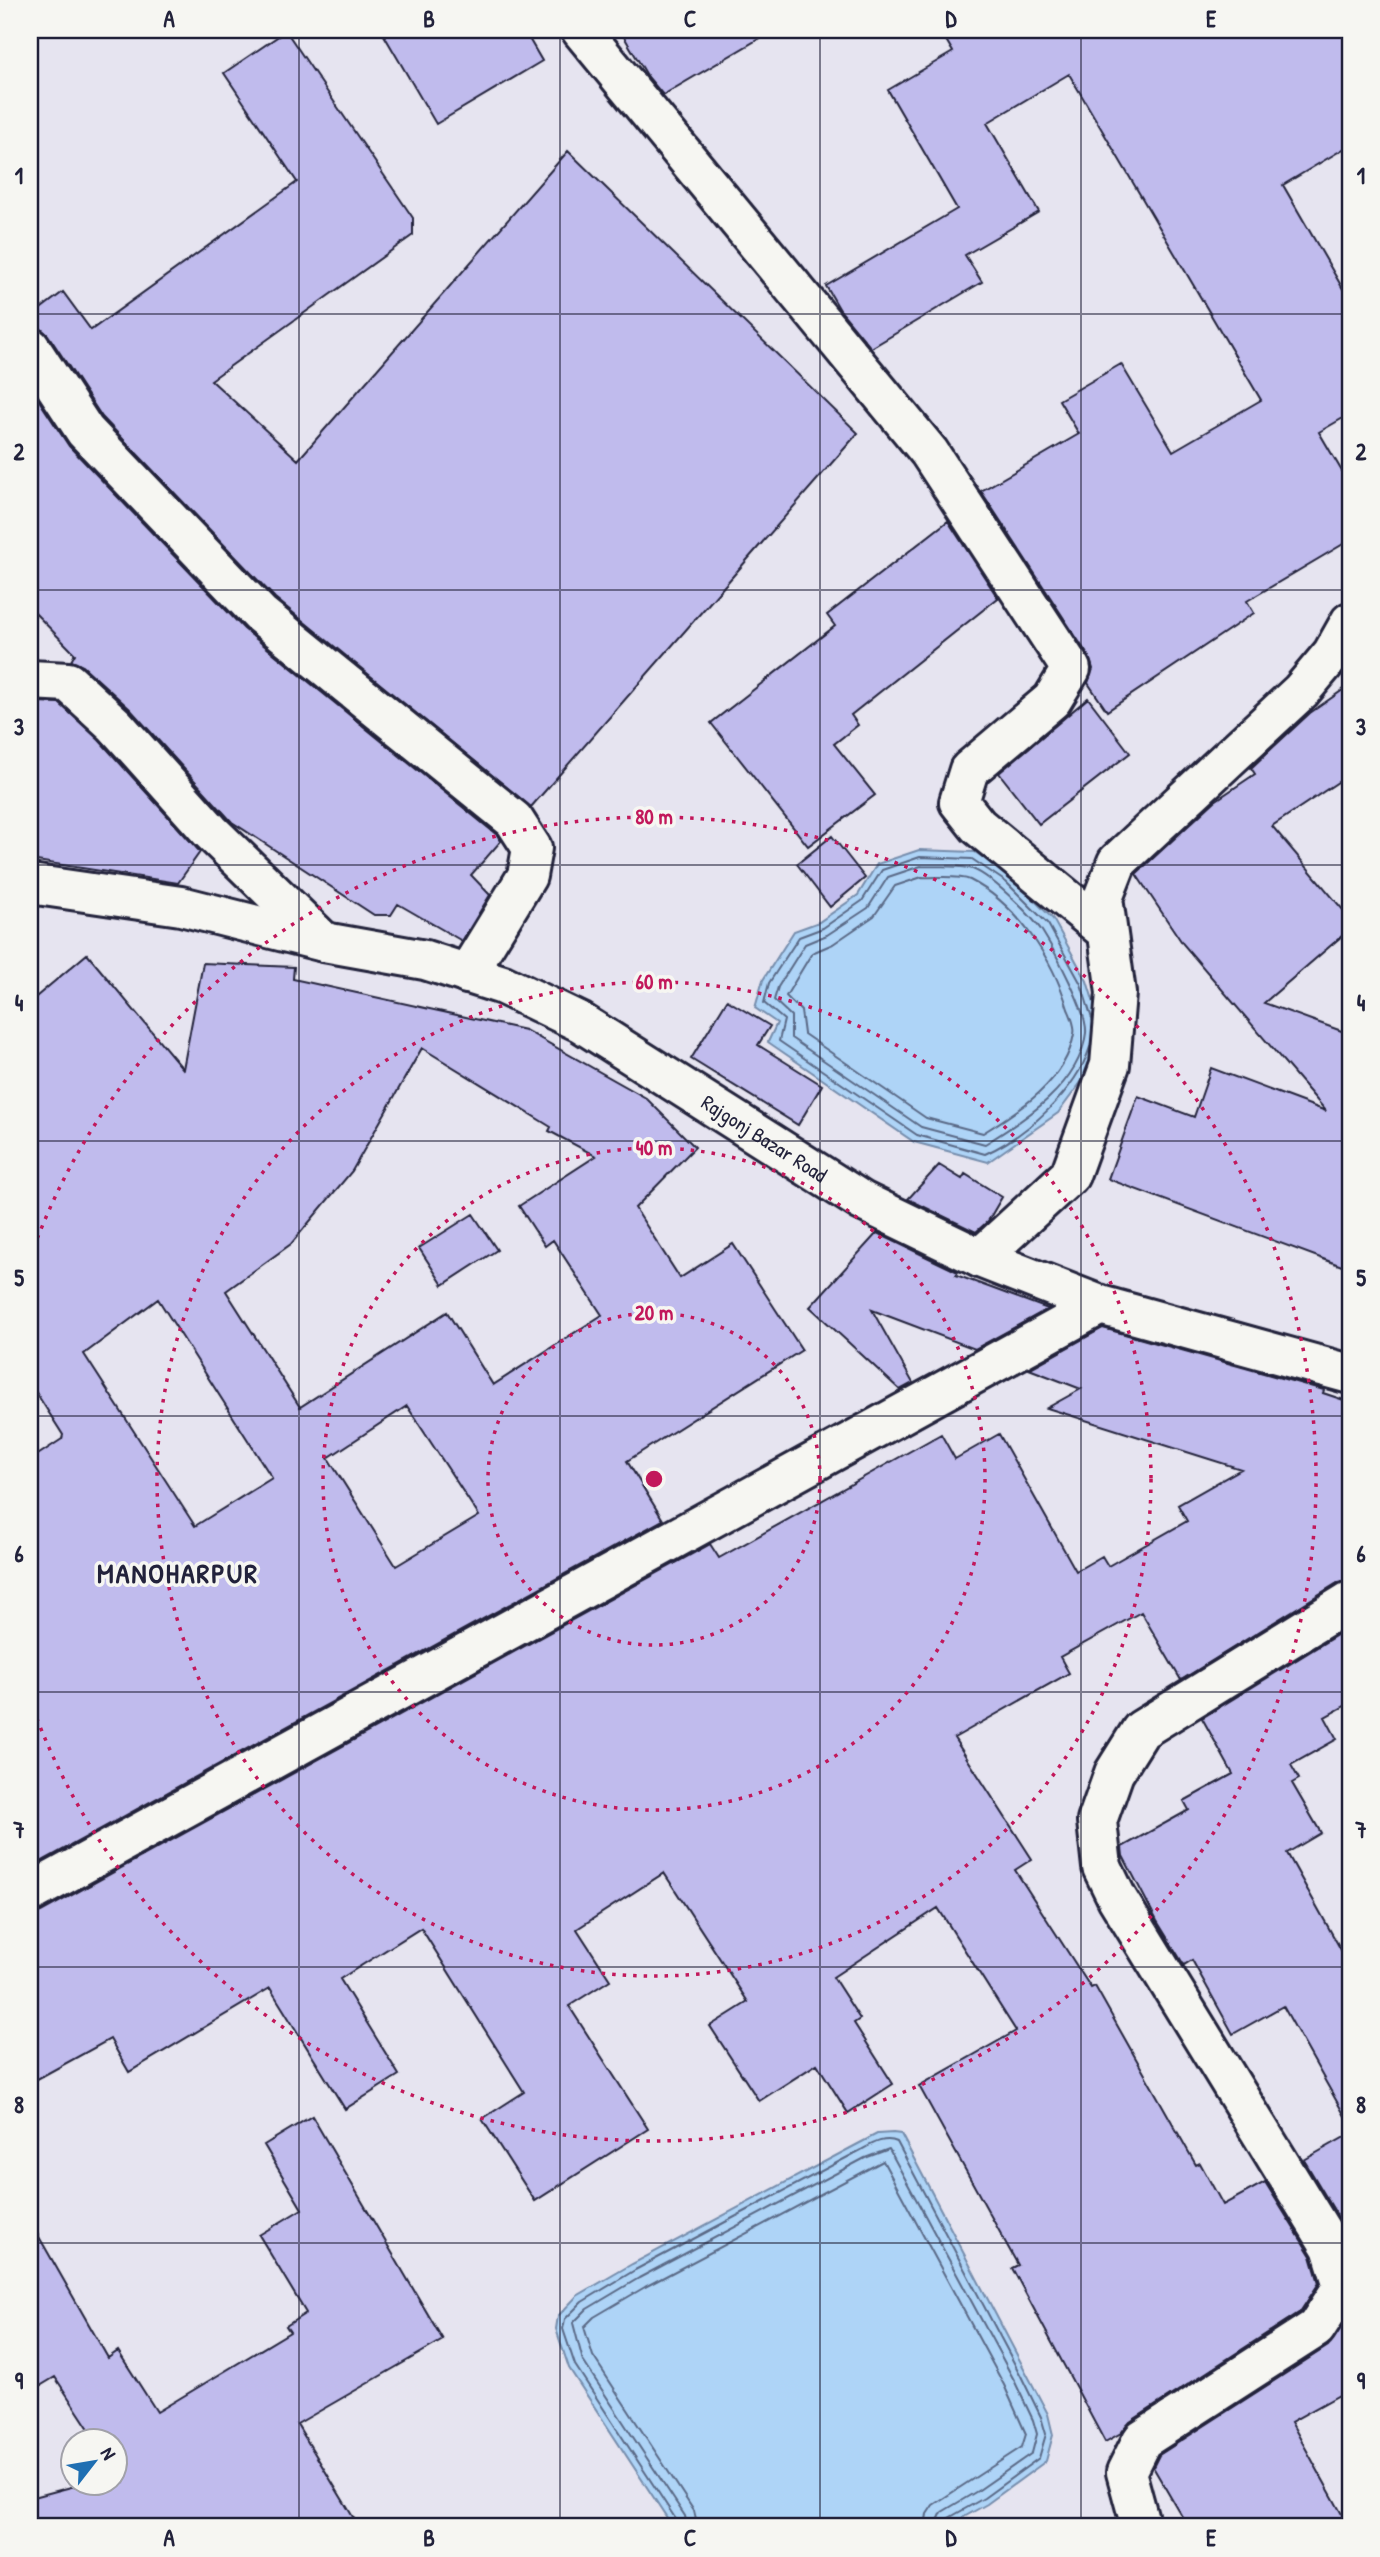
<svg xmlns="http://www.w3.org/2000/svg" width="1380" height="2557" font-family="'Patrick Hand',sans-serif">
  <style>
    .water { fill: #aed4f7; stroke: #768dac; stroke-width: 2 }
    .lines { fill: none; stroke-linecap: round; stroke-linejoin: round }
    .shore { stroke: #5a6986; stroke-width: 2 }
    .building { fill: #c0bbed; stroke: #22223b; stroke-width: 2; fill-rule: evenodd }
    .minor-casing { stroke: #22223b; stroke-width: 44 }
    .primary-casing { stroke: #22223b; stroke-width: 44 }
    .minor { stroke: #f6f6f2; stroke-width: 38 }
    .primary { stroke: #f6f6f2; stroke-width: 38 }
    .grid { fill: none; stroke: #22223b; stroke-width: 2; stroke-opacity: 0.55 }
    .ring { fill: none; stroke: #c2185b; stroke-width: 3.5; stroke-dasharray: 3.5 7 }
    .labels { text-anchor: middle; stroke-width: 7; stroke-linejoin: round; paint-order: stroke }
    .street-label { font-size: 21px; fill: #22223b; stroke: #f6f6f2 }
    .district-label { font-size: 28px; font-weight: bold; letter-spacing: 2px; fill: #22223b; stroke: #f6f6f2 }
    .centre { fill: #c2185b; stroke: #f6f6f2; stroke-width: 3.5 }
    .ring-label { font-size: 21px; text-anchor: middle; font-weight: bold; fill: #c2185b; stroke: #f6f6f2; stroke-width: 7; stroke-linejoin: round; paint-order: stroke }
    .neatline { fill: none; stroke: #22223b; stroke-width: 2.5 }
    .grid-label { font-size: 23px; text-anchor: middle; font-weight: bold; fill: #22223b }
  </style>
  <rect width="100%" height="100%" fill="#e6e4f0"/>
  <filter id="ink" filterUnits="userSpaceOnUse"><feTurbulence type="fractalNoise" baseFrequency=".0143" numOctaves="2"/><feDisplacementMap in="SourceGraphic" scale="14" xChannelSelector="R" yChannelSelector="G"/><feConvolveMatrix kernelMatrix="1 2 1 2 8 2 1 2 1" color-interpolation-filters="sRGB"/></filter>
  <g filter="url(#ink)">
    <path class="water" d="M919 850 975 852 1011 877 1053 919 1087 981 1103 1032 1090 1070 1058 1113 988 1162 914 1142 768 1042 777 1023 755 1008 763 980 794 931 819 922 858 895 877 864Z
      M893 2133 901 2134 1048 2414 1053 2435 1046 2461 987 2504 946 2527H673L569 2368 556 2329 558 2316 577 2296 632 2264 858 2144 877 2134Z"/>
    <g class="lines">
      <path class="shore" d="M921 866C936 867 955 865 969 868 988 872 1031 915 1042 931 1054 950 1088 1012 1086 1033 1080 1085 1024 1120 985 1144L921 1127 791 1038V1016L774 1000 778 987 805 944 827 935 868 908 888 877Z
        M922 877C935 878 959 875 970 880 1017 904 1053 959 1068 1009 1071 1016 1076 1026 1074 1034 1066 1081 1020 1110 983 1133L926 1118 804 1034 801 1011 786 996 812 953 833 944 874 916 895 886Z
        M1090 1047C1076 1091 1027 1135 985 1154L917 1135 779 1041 784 1020 764 1003 769 983 799 937 823 928 862 901 882 870 920 857 972 859 1006 882 1048 924 1081 984 1093 1022
        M679 2527 677 2521 575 2365 563 2329 565 2319 582 2302 635 2270 861 2150C872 2144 885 2136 897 2142L1021 2376 1041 2417 1046 2434 1039 2458 984 2498 947 2519 944 2527
        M687 2527 685 2516 583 2361 573 2323 587 2309 639 2278 865 2158 889 2149 1014 2380 1033 2420 1037 2434 1032 2453 979 2490 942 2512 935 2527
        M698 2527 694 2511 593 2356 584 2327 594 2317 645 2287 883 2161 1004 2385 1026 2434 1022 2447 933 2505 927 2514 925 2527"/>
    </g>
    <path class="building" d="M381 30H524L542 61 436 124Z
      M620 30H774L663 95 648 77Z
      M940 30H1350V145L1283 185 1350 301V414L1319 432 1350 485V540L1247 601 1254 613 1107 711 1088 683 1093 669 1089 657 981 491 1079 434 1059 400 1121 364 1173 451 1261 400 1069 74 987 123 1039 212 965 255 982 282 871 348 840 310 826 286 957 209 888 90 953 52Z
      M286 31 413 218V235L211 380 298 460 568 151 858 433 531 807 275 598 102 417 48 335 40 328 30 325V317L63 292 91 330 297 182 224 73Z
      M30 387 69 446 244 629 497 835 501 841 471 875 490 895 462 941 398 904 391 915H374L232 822 130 709 83 666 71 661 75 654 30 608Z
      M948 521 998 598 851 715 858 725 834 744 875 795 808 846 711 723 835 626 827 615Z
      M1350 685V774L1272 826 1350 918V929L1264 1003 1350 1034V1269L1108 1179 1138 1096 1194 1117 1211 1068 1326 1111 1183 944 1136 874 1215 801 1255 774 1251 768 1310 713Z
      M1088 698 1130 753 1039 824 999 773Z
      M40 702 59 703 99 740 200 852 178 883 30 860V716Z
      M832 836 865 878 830 907 797 864Z
      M87 954 183 1069 203 963 294 967 293 979 525 1030 646 1098 695 1147 635 1208 680 1278 733 1244 802 1350 627 1461 663 1520 30 1868V1460L62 1439 63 1435 30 1383V1002ZM422 1048 551 1127 549 1131 596 1156 519 1206 545 1246 553 1240 602 1315 493 1385 447 1312 300 1407 226 1291 291 1244 352 1171ZM158 1299 272 1478 195 1526 84 1354ZM407 1406 479 1516 396 1566 328 1458Z
      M727 1000 770 1026 758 1045 822 1085 798 1125 691 1059Z
      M939 1165 962 1179 965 1174 1002 1197 988 1221 976 1232 908 1199Z
      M473 1214 497 1250 443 1285 419 1248Z
      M877 1233 958 1272 956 1275 1048 1309 975 1349 872 1310 913 1383 900 1390 810 1307Z
      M1103 1328 1324 1390 1323 1393 1350 1402V1579L1339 1582 1181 1680 1141 1612 1060 1657 1069 1673 954 1738 1032 1859 1015 1870 1091 1988 1095 1986 1196 2165 1200 2163 1223 2205 1265 2182 1311 2256 1319 2283 1300 2312 1130 2422 1121 2433 1105 2442 1012 2268 1018 2265 919 2086 1016 2031 938 1908 833 1977 860 2019 854 2023 893 2084 848 2113 817 2064 759 2101 710 2026 748 2002 664 1873 577 1929 610 1980 569 2006 648 2129 535 2201 482 2119 524 2092 421 1928 340 1979 399 2075 345 2109 270 1988 129 2072 110 2039 30 2083V1915L41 1912 710 1544 719 1558 941 1434 955 1459 999 1434 1076 1571 1102 1556 1108 1566 1187 1521 1178 1505 1241 1469 1047 1408 1081 1389 1029 1369Z
      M1350 1627V1703L1325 1717 1337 1739 1291 1765 1299 1779 1292 1783 1321 1833 1287 1853 1350 1966V2125L1283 2006 1233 2034 1192 1960 1184 1965 1157 1921 1123 1856 1122 1847 1189 1810 1184 1801 1233 1774 1202 1718Z
      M312 2116 443 2340 297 2424 359 2527H30V2498L86 2483H123L116 2471V2441H97L55 2377 30 2392V2221L108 2358 118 2351 157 2412 290 2332 286 2326 306 2313 259 2235 302 2209 264 2145Z
      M1350 2134V2237L1304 2160Z
      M1350 2315V2389L1291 2422 1349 2527H1188L1153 2467 1159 2455 1328 2346Z"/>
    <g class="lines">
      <g class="minor-casing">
        <path id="minor" d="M581 30 929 452 1071 669 1052 700 969 770 959 802 978 826 1107 932
          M30 347 85 431 260 614 514 820 532 848 527 876 467 974
          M30 680 68 682 115 725 210 831 324 942
          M980 1258 1070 1175 1110 1065 1116 993 1103 898 1117 862 1301 691 1332 654 1350 622
          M30 1893 1100 1305
          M1141 2527 1126 2472 1142 2440 1316 2328 1343 2286 1331 2247 1117 1898 1102 1867 1097 1821 1114 1773 1141 1730 1350 1601"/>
      </g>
      <g class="primary-casing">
        <g id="primary">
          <path id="s1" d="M30 884 181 906 324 942 425 960 503 985 580 1022 862 1201 980 1258 1100 1305 1350 1374"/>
        </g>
      </g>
      <use href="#minor" class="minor"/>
      <use href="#primary" class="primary"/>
    </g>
  </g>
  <path class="grid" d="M299 30V2527M560 30V2527M820 30V2527M1081 30V2527M30 314H1350M30 590H1350M30 865H1350M30 1141H1350M30 1416H1350M30 1692H1350M30 1967H1350M30 2243H1350"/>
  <g class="ring">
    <circle cx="654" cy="1479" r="166"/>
    <circle cx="654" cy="1479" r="331"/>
    <circle cx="654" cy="1479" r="497"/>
    <path d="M30 1258A662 662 0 1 1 30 1700"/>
  </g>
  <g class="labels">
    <g class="street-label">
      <text dy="7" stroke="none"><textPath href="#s1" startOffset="788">Rajgonj Bazar Road</textPath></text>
    </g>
    <g class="district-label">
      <text x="178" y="1583">MANOHARPUR</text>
    </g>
  </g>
  <circle cx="654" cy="1479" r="10" class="centre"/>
  <g class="ring-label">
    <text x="654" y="824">80 m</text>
    <text x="654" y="989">60 m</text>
    <text x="654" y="1155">40 m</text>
    <text x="654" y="1320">20 m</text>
  </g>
  <rect width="1380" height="2557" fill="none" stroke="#f6f6f2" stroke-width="77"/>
  <g transform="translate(94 2462) rotate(59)"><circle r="33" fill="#f6f6f2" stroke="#a1a1a9" stroke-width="2"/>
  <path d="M0-5L12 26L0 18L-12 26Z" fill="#1f6fb2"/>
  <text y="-10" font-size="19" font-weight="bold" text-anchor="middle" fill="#22223b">N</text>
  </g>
  <rect x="38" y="38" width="1304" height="2480" class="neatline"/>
  <g class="grid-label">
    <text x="169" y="27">A</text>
    <text x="429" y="27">B</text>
    <text x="690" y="27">C</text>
    <text x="951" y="27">D</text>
    <text x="1211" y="27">E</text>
    <text x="19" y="184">1</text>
    <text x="1361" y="184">1</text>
    <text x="19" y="460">2</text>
    <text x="1361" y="460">2</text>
    <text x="19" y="735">3</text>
    <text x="1361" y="735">3</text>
    <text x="19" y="1011">4</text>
    <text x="1361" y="1011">4</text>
    <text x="19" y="1286">5</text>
    <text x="1361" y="1286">5</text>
    <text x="19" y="1562">6</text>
    <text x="1361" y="1562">6</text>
    <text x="19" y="1838">7</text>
    <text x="1361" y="1838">7</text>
    <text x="19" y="2113">8</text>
    <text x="1361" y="2113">8</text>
    <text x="19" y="2389">9</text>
    <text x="1361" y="2389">9</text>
    <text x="169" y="2546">A</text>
    <text x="429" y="2546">B</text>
    <text x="690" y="2546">C</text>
    <text x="951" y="2546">D</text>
    <text x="1211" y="2546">E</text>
  </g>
</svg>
